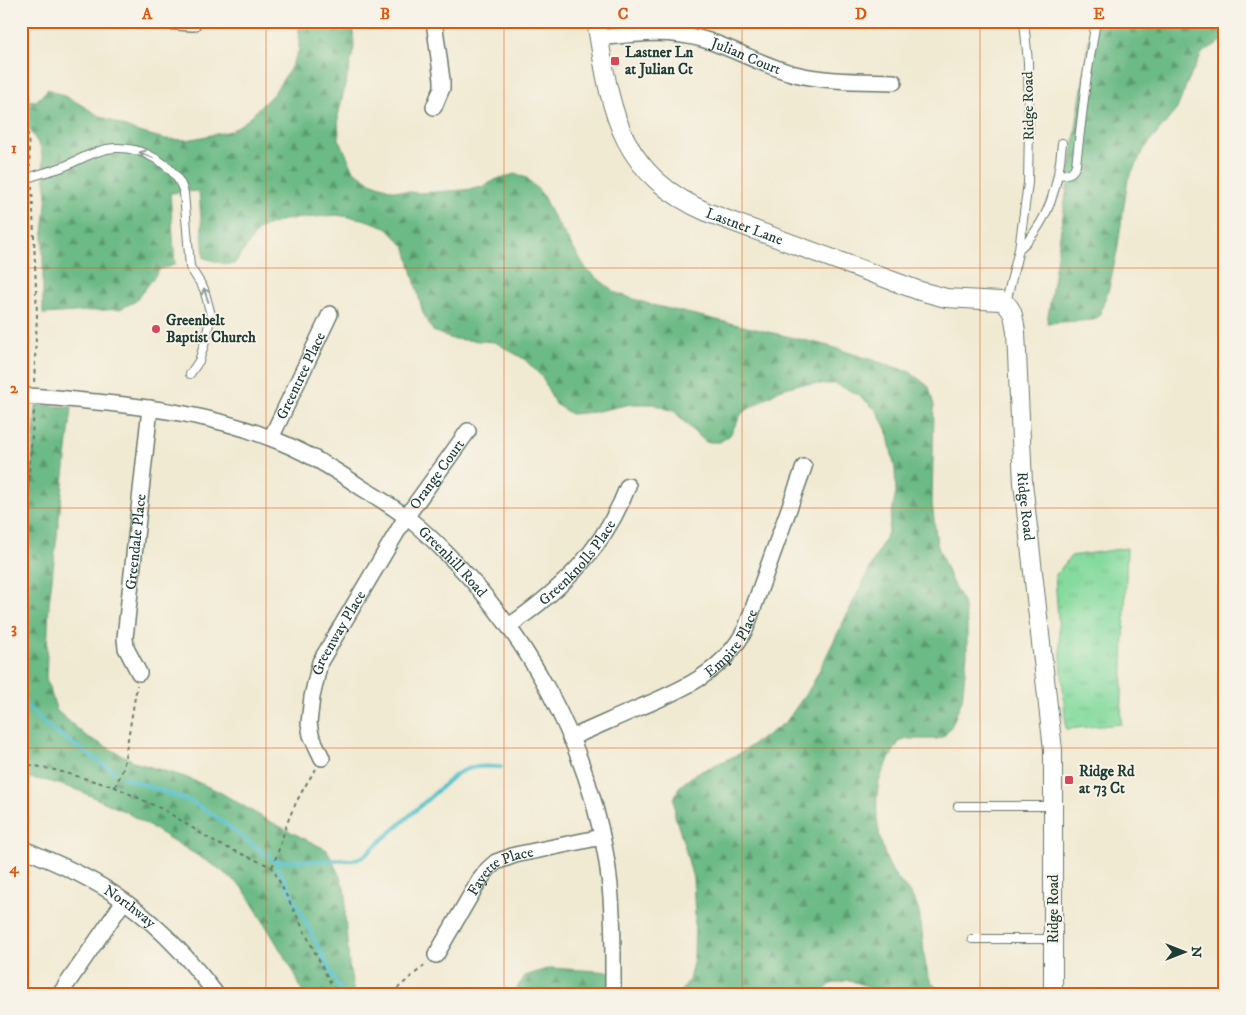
<svg xmlns="http://www.w3.org/2000/svg" width="1246" height="1015" font-family="'IM FELL DW Pica',serif">
  <style>
    .forest { fill: url(#forest-firs); stroke: #467c5c }
    .park { fill: url(#park-tufts); stroke: #528c69 }
    .lines { fill: none; stroke-linecap: round; stroke-linejoin: round }
    .stream { stroke: #53c0cb; stroke-width: 4 }
    .service-casing { stroke: #687a6c; stroke-width: 10 }
    .minor-casing { stroke: #687a6c; stroke-width: 18 }
    .tertiary-casing { stroke: #687a6c; stroke-width: 20 }
    .path { stroke: #687a6c; stroke-width: 2; stroke-dasharray: 4 4; stroke-linecap: butt }
    .service { stroke: #fff; stroke-width: 8 }
    .minor { stroke: #fff; stroke-width: 15 }
    .tertiary { stroke: #fff; stroke-width: 18 }
    .oneway { stroke: #8f9e9a }
    .grid { fill: none; stroke: #de580e; stroke-width: 1; stroke-opacity: 0.55 }
    .poi-dot { fill: #d1495b; stroke: #f7f3e8; stroke-width: 2 }
    .labels { text-anchor: middle; stroke-width: 4; stroke-linejoin: round; paint-order: stroke }
    .poi-label { font-size: 15px; font-weight: bold; fill: #1f3d34; stroke: #f7f3e8; text-anchor: start }
    .street-label { font-size: 15px; fill: #1f3d34; stroke: #f7f3e8 }
    .neatline { fill: none; stroke: #de580e; stroke-width: 2 }
    .grid-label { font-size: 16px; text-anchor: middle; font-weight: bold; fill: #de580e }
  </style>
  <defs>
    <pattern id="forest-firs" width="22" height="20" patternUnits="userSpaceOnUse" patternTransform="scale(1.25)"><rect width="22" height="20" fill="#6cba85"/><path d="M5 1l3.5 6h-7zM16 11l3.5 6h-7z" fill="#58986e"/></pattern>
    <pattern id="park-tufts" width="24" height="20" patternUnits="userSpaceOnUse" patternTransform="scale(1.25)"><rect width="24" height="20" fill="#85da9e"/><path d="M3 7l-1-3M5 7V3M7 7l1-3M15 17l-1-3M17 17v-4M19 17l1-3" fill="none" stroke="#72bc89"/></pattern>
  </defs>
  <rect width="100%" height="100%" fill="#f7f3e8"/>
  <filter id="ink" filterUnits="userSpaceOnUse"><feTurbulence type="fractalNoise" baseFrequency=".02" numOctaves="2"/><feDisplacementMap in="SourceGraphic" scale="10" xChannelSelector="R" yChannelSelector="G"/><feConvolveMatrix kernelMatrix="1 2 1 2 8 2 1 2 1" color-interpolation-filters="sRGB"/></filter>
  <filter id="wash" filterUnits="userSpaceOnUse"><feTurbulence type="fractalNoise" baseFrequency=".0096" numOctaves="4" result="noise"/><feDisplacementMap in="SourceGraphic" scale="20" xChannelSelector="R" yChannelSelector="G"/><feGaussianBlur stdDeviation="1.12" result="paint"/><feColorMatrix in="noise" values="0 0 0 0 0 0 0 0 0 0 0 0 0 0 0 0 0 1.4 0 .05"/><feComposite in="paint" operator="in"/></filter>
  <g filter="url(#wash)">
    <rect width="100%" height="100%" fill="#f1ead3"/>
    <path class="forest" d="M299 21H353L354 48 338 116 339 139 354 171 370 182 392 190 419 193 464 190 482 187 497 179 515 174 527 178 542 194 551 213 587 270 616 293 652 305 825 345 910 372 929 387 934 405 932 504 937 544 951 580 963 602 967 623V654L962 700 952 725 944 736 937 739H908L899 742C892 754 880 773 878 787 874 812 879 846 891 869 898 882 912 892 917 906 925 929 921 963 931 982 934 986 941 990 946 994H877L864 985 849 980 831 984 819 994H679L689 980 694 958 695 916 693 879 684 844 675 816 674 799 679 787 695 774 739 754 786 722 812 685 888 532 896 492 895 469 887 431 877 411 859 395 836 384H799L779 390 742 413 730 435 720 442H706L692 430 675 412 654 404H631L593 412 571 414 555 404 542 377 524 359 495 342 452 339 433 331 423 313 406 248 386 227 363 219 336 215 283 220 259 229 234 264H226L204 258 199 191 170 193 175 265 160 269 136 301 120 309 43 314V234L47 195 41 148 21 116V99L36 101 48 89 73 100 96 114 135 131 165 139 187 140 231 131 246 121 274 93 290 69 299 50Z
      M1092 21H1225V42H1220L1202 53 1188 81 1177 109 1145 148 1128 179 1117 251 1109 288 1099 316 1094 320 1047 323Z
      M36 405 72 407 49 604 46 678 57 711 86 736 137 763 185 777 218 791 267 820 327 850 340 877 346 895 345 916 349 964 354 994H303L295 974 243 888 218 868 126 812 78 790 48 781 22 777 21 589 26 547Z
      M550 968 613 972V994H513L525 976Z"/>
    <path class="park" d="M1127 548 1121 724 1066 729 1055 576 1071 556Z"/>
    <g class="lines">
      <path class="stream" d="M21 700 52 730 115 772
        M123 777 192 802 212 814 275 861 342 994
        M275 861 353 860 363 857 455 775C470 765 483 766 501 767"/>
    </g>
  </g>
  <g filter="url(#ink)">
    <g class="lines">
      <g class="service-casing">
        <path id="service" d="M1058 175C1068 174 1073 174 1076 165L1086 82 1096 21
          M21 181C35 174 50 172 65 166 79 160 92 152 107 149 138 144 176 163 184 193L190 267 204 289 211 315 205 342 199 361 190 374
          M1019 249C1050 222 1059 182 1062 143
          M1006 303 1019 249 1028 183 1029 125 1028 62 1024 21
          M958 806H1053
          M972 939H1053"/>
      </g>
      <g class="minor-casing">
        <g id="minor">
          <path d="M163 21 193 23"/>
          <path d="M434 21 442 80V88L434 107"/>
          <path id="s1" d="M599 38C634 34 667 29 702 39 734 48 763 66 795 74 827 82 861 81 894 82"/>
          <path id="s2" d="M21 396C47 396 72 400 97 402 156 408 215 416 270 438 303 450 333 468 362 488 377 497 392 506 406 517 423 529 437 544 452 559 529 638 585 741 605 851 614 898 613 946 613 994"/>
          <path id="s3" d="M271 438 330 314"/>
          <path id="s4" d="M509 626C563 588 604 549 628 486"/>
          <path id="s5" d="M139 673 126 648 125 638 150 408"/>
          <path id="s6" d="M570 738C594 728 617 717 641 707 683 689 724 672 746 628L804 467"/>
          <path id="s7" d="M322 758 311 735 309 723 312 697 320 662 406 517 468 431"/>
          <path id="s8" d="M21 848C52 861 83 874 111 892 153 919 186 954 216 994"/>
          <path id="s9" d="M436 955 479 881 488 869 496 862 515 855 602 837"/>
          <path d="M60 994 124 901"/>
        </g>
      </g>
      <g class="tertiary-casing">
        <g id="tertiary">
          <path id="s10" d="M596 21C611 110 617 173 709 213L920 291 946 298 1000 301C1014 305 1014 320 1016 332L1023 483 1053 750V994"/>
        </g>
      </g>
      <path class="path" d="M22 21C28 69 26 118 30 166
        M32 186 37 315 34 383
        M21 575 34 410
        M21 763 55 770 115 787 166 811 216 843 272 867 336 994
        M115 787 123 769 137 685
        M272 867C279 852 282 837 288 821 295 803 305 785 316 769
        M391 994 427 963"/>
      <use href="#service" class="service"/>
      <use href="#minor" class="minor"/>
      <use href="#tertiary" class="tertiary"/>
    </g>
    <defs><path id="oneway-shaft" d="M-6 0H5M1.5-3L5.5 0L1.5 3" fill="none" stroke-width="1.6" stroke-linecap="round" stroke-linejoin="round" transform="scale(1.25)"/></defs>
    <g class="oneway">
      <use href="#oneway-shaft" transform="translate(146 155) rotate(-157)"/>
      <use href="#oneway-shaft" transform="translate(206 295) rotate(-109)"/>
    </g>
  </g>
  <path class="grid" d="M266 21V994M504 21V994M742 21V994M980 21V994M21 268H1225M21 508H1225M21 748H1225"/>
  <g class="poi-dot">
    <rect x="610" y="56" width="10" height="10" rx="2.5"/>
    <circle cx="156" cy="329" r="5"/>
    <rect x="1064" y="775" width="10" height="10" rx="2.5"/>
  </g>
  <g class="labels">
    <g class="poi-label">
      <text x="625" y="57">Lastner Ln<tspan x="625" dy="17">at Julian Ct</tspan></text>
      <text x="166" y="325">Greenbelt<tspan x="166" dy="17">Baptist Church</tspan></text>
      <text x="1079" y="776">Ridge Rd<tspan x="1079" dy="17">at 73 Ct</tspan></text>
    </g>
    <g class="street-label">
      <text dy="5" stroke="none"><textPath href="#s1" startOffset="151">Julian Court</textPath></text>
      <text transform="translate(1028 106) rotate(-91)" y="5">Ridge Road</text>
      <text dy="5" stroke="none"><textPath href="#s10" startOffset="274">Lastner Lane</textPath></text>
      <text dy="5" stroke="none"><textPath href="#s3" startOffset="69">Greentree Place</textPath></text>
      <text dy="5" stroke="none"><textPath href="#s7" startOffset="321">Orange Court</textPath></text>
      <text dy="5" stroke="none"><textPath href="#s10" startOffset="754">Ridge Road</textPath></text>
      <text dy="5" stroke="none"><textPath href="#s5" startOffset="135">Greendale Place</textPath></text>
      <text dy="5" stroke="none"><textPath href="#s4" startOffset="94">Greenknolls Place</textPath></text>
      <text dy="5" stroke="none"><textPath href="#s2" startOffset="476">Greenhill Road</textPath></text>
      <text dy="5" stroke="none"><textPath href="#s7" startOffset="134">Greenway Place</textPath></text>
      <text dy="5" stroke="none"><textPath href="#s6" startOffset="191">Empire Place</textPath></text>
      <text dy="5" stroke="none"><textPath href="#s9" startOffset="110">Fayette Place</textPath></text>
      <text dy="5" stroke="none"><textPath href="#s8" startOffset="124">Northway</textPath></text>
      <text transform="translate(1053 909) rotate(-90)" y="5">Ridge Road</text>
    </g>
  </g>
  <rect width="1246" height="1015" fill="none" stroke="#f7f3e8" stroke-width="55"/>
  <g transform="translate(1184 952) rotate(90)" stroke="#f7f3e8" stroke-width="4" paint-order="stroke">
  <path d="M0-4L9 19L0 12L-9 19Z" fill="#1f3d34"/>
  <text y="-8" font-size="14" font-weight="bold" text-anchor="middle" fill="#1f3d34">N</text>
  </g>
  <rect x="28" y="28" width="1190" height="960" class="neatline"/>
  <g class="grid-label">
    <text x="147" y="19">A</text>
    <text x="385" y="19">B</text>
    <text x="623" y="19">C</text>
    <text x="861" y="19">D</text>
    <text x="1099" y="19">E</text>
    <text x="14" y="153">1</text>
    <text x="14" y="393">2</text>
    <text x="14" y="633">3</text>
    <text x="14" y="873">4</text>
  </g>
</svg>
